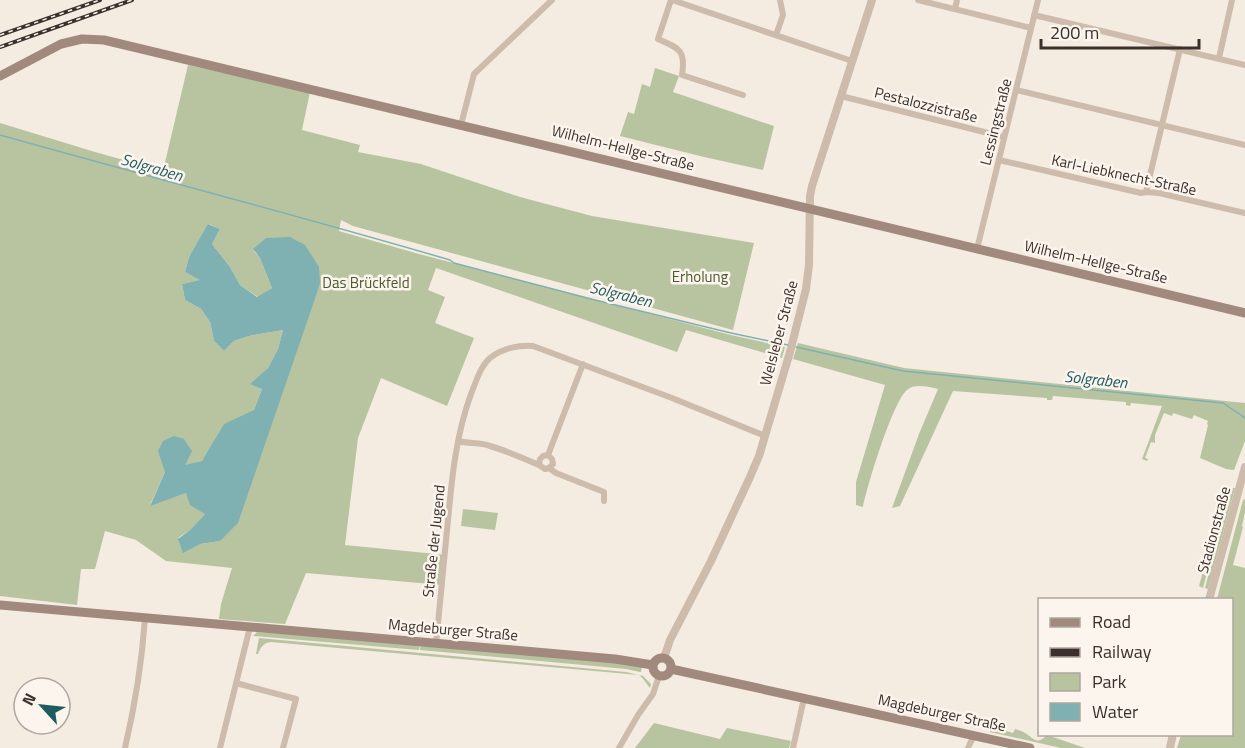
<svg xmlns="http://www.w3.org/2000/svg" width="1245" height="748" font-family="'Titillium Web',sans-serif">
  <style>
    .green { fill: #b8c4a0; fill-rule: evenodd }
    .water { fill: #7fb0b2 }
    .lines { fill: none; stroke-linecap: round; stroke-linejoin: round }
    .stream { stroke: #7fb0b2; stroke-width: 1.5 }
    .minor { stroke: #cdbbac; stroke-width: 6 }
    .tertiary { stroke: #cdbbac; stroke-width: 8 }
    .secondary { stroke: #a18a7d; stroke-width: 9 }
    .rail-casing { stroke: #3b302b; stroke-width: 4 }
    .rail { stroke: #fbf5ee; stroke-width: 1.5; stroke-dasharray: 4.5; stroke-linecap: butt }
    .labels { text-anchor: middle; stroke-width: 5; stroke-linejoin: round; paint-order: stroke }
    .street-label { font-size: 15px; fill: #3b302b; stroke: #fbf5ee }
    .park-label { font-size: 15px; fill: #4a5a2e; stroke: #fbf5ee }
    .water-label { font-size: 16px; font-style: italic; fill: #1f5a5e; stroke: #fbf5ee }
  </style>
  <rect width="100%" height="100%" fill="#f4ebe1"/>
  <path class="green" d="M188 65 310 92 302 130 360 145 358 152 421 164 520 197 592 216 754 243 733 330 353 226 341 220 339 231 419 254 731 335 785 347 782 358 686 330 677 352 436 268 428 290 445 297 435 323 474 338 447 406 381 378 358 438 345 545 446 555 442 585 306 573 285 624 219 619 221 604 232 568 166 561 136 540 105 531 95 569H81L77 605 0 596V123L95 152 163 171ZM209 224 220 229 212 244 230 267 240 285 258 297 272 288 260 258 253 250 320 284 220 541 200 544 178 538 190 530 205 514 186 493 150 505 165 472 202 461 254 410 262 389 251 384 268 368 278 349 283 330 249 336 234 341 224 351 214 341 210 322 201 309 185 300 182 284 201 280 185 272 189 257Z
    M655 68 679 76 673 92 774 126 763 170 704 157 620 136 628 112 634 114 642 84 650 87Z
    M798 343 904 368 1245 403V441L1234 470 1226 469 1200 458 1208 425 1207 424 1208 421 1194 415 1192 419 1173 413 1172 416 1164 413 1155 435V443L1151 442 1145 458 1148 459 1147 461 1142 459 1162 406 1131 403 1130 406 1126 405V402L1053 396 1052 400H1047V398L953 391 900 506 892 508 919 434 938 389C929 387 915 383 907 390 893 401 867 486 863 507L856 505V482L885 385 793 359Z
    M1233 488H1235L1208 589 1205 588 1231 490Z
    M1245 499V512L1242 526 1243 527 1233 565 1245 568V748H1177L1181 735 1232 734V600L1217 599 1243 500Z
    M463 509 498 513 495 530 461 526Z
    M1217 516 1221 518 1203 588 1199 586 1216 523Z
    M257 632 304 635 306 636 307 635 420 645 419 650 253 636Z
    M259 638 626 672 643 676 651 684 650 688C646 683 644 679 639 675L271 642C263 643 261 647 258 654H256Z
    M421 645 617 663 642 667 641 672H640L626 669 420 650Z
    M654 723 720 739 727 728 791 741 789 748H635Z
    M990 726 1013 733 1015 729C1018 730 1022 731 1025 733 1034 738 1036 746 1047 735L1085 748H1061L990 732Z"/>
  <path class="water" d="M208 224 220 229 212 244 230 267 240 285 257 297 272 288 260 258 253 249 266 238 290 237 305 245 319 267 320 284 238 523 220 541 200 544 183 553 178 539 190 530 205 514 190 505 186 493 150 506 165 472 158 451 163 441 174 436 184 439 192 451 185 465 202 461 224 424 254 410 262 389 250 384 268 368 278 349 283 330 249 336 234 341 224 351 214 341 210 322 201 309 185 300 182 284 200 280 185 272 189 257Z"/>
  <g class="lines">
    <path class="stream" d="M0 135C150 177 300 216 450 260L454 263 595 300 731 333 788 345
      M796 347 903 371 1223 403 1245 418"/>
    <path class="minor" d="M671 0 658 39C679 48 686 50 682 75L743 95
      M672 0 852 61
      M918 0 1031 28
      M955 9 957 0
      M1034 15 1245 65
      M776 35 783 15 780 0
      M1219 58 1232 0
      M1016 90 1245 145
      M841 96 1004 137
      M461 125 474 74 552 0
      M999 160 1141 193 1146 192 1159 193 1245 213
      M1146 192 1180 49
      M977 249 1038 0
      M458 441C469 444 480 442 490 446 507 451 523 458 539 465
      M548 455 552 459 553 464 549 468 545 469 539 465 540 459 543 456 548 455 583 364
      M549 468 556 473 604 492V501
      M436 644C440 602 444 561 448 520 452 477 456 435 471 394 476 382 480 367 490 358 502 348 519 345 533 346L672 398 765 436
      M236 683 296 699 283 748
      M125 748C135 705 142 662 145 618
      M220 748 250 627
      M619 748 638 715 653 694 659 676
      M793 748 804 698
      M968 748 974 735"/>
    <path class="tertiary" d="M1209 600 1245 467
      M664 658 670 640 711 561 750 477 759 456 790 352 806 289 809 265 810 196 812 186 872 0
      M1170 748 1173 734"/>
    <path class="secondary" d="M0 76 61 44 82 39 104 40 1245 313
      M0 605 615 659 653 665
      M653 667a9 9 0 1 1 18 0a9 9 0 1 1-18 0Z
      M671 669 1030 748"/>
    <g class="rail-casing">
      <path id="rail" d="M0 35 100 0
        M0 47 132 0"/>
    </g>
    <use href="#rail" class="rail"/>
  </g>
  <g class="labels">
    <g class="street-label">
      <text transform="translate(926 105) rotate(14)" y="5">Pestalozzistraße</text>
      <text transform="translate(996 122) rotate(-76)" y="5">Lessingstraße</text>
      <text transform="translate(623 148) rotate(14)" y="5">Wilhelm-Hellge-Straße</text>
      <text transform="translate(1124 175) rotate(12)" y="5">Karl-Liebknecht-Straße</text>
      <text transform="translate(1096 262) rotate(13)" y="5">Wilhelm-Hellge-Straße</text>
      <text transform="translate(779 333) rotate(-75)" y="5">Welsleber Straße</text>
      <text transform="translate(1214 530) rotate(-75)" y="5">Stadionstraße</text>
      <text transform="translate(434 541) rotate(-84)" y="5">Straße der Jugend</text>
      <text transform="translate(453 630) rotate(5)" y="5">Magdeburger Straße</text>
      <text transform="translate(942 713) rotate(12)" y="5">Magdeburger Straße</text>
    </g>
    <g class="park-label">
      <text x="700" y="282">Erholung</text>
      <text x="366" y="288">Das Brückfeld</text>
    </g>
    <g class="water-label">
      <text transform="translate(152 167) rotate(16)" y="6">Solgraben</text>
      <text transform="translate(621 294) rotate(14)" y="6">Solgraben</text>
      <text transform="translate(1096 379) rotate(6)" y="6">Solgraben</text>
    </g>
  </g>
  <rect x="1038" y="598" width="195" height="138" fill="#fbf5ee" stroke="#aea6a0" stroke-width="1.5"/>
  <rect x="1050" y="618" width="30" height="9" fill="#a18a7d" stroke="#aea6a0" stroke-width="1.5"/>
  <text x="1092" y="628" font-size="18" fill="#3b302b">Road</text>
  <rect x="1050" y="648" width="30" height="9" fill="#3b302b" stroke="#aea6a0" stroke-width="1.5"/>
  <text x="1092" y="658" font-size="18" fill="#3b302b">Railway</text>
  <rect x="1050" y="673" width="30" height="18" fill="#b8c4a0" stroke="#aea6a0" stroke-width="1.5"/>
  <text x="1092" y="688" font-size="18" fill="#3b302b">Park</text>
  <rect x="1050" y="703" width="30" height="18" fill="#7fb0b2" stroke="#aea6a0" stroke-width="1.5"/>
  <text x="1092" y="718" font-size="18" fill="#3b302b">Water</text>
  <g transform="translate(42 706) rotate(297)"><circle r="28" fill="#fbf5ee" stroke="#aea6a0" stroke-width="1.5"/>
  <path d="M0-4.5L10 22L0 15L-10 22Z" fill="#1f5a5e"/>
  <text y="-9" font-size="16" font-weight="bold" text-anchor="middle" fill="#3b302b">N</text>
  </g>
  <path d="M1041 39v9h158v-9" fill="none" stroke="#3b302b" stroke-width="3"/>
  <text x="1050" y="39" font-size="18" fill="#3b302b" stroke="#fbf5ee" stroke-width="4.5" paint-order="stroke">200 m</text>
</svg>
